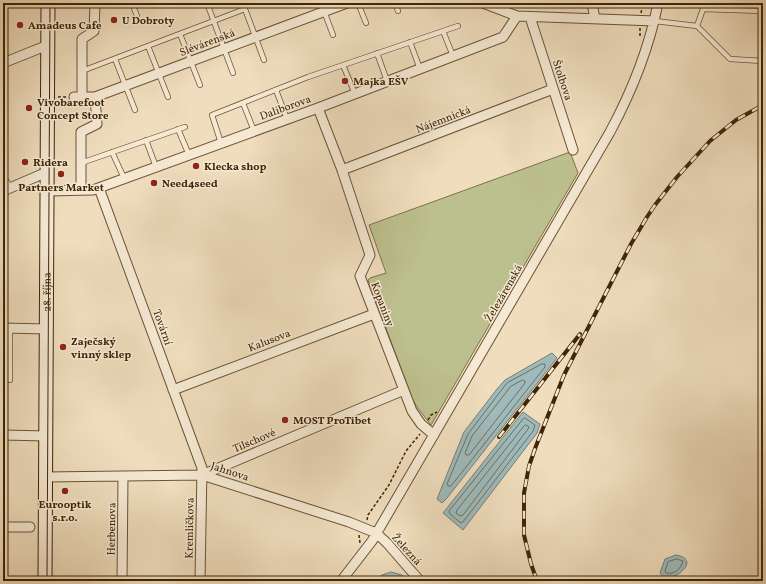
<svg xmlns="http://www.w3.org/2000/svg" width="766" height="584" font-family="Vollkorn,serif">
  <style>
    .green { fill: #bcc08e; stroke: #7e724a }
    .water { fill: #9ebabb; stroke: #787e73 }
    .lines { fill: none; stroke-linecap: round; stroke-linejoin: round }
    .shore { stroke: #6f7060; stroke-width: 1 }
    .lane-casing { stroke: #6c5334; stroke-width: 6 }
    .street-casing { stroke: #6c5334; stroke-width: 11 }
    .secondary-casing { stroke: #402506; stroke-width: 15 }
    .path { stroke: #402506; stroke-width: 1.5; stroke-dasharray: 3 2; stroke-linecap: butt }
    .lane { stroke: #f5e9d4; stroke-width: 4.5 }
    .street { stroke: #f5e9d4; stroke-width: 9 }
    .secondary { stroke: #f5e9d4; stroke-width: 13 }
    .tram { stroke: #402506; stroke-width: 1 }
    .rail-casing { stroke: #402506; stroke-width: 4 }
    .rail { stroke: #f5e9d4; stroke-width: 2.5; stroke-dasharray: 8; stroke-linecap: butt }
    .poi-dot { fill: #8f2418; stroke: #f5e9d4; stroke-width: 1.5 }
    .labels { text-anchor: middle; stroke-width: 3; stroke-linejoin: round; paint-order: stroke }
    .poi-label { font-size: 11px; font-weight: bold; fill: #402506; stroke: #f5e9d4; text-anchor: start }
    .street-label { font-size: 11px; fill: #402506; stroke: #f5e9d4 }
  </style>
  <rect width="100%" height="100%" fill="#efddbd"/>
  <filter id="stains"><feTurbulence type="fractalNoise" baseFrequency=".005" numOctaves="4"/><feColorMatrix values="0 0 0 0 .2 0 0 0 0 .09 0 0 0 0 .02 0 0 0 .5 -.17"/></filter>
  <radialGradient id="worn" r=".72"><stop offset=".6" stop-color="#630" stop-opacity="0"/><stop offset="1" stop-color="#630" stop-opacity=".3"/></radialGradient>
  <path class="green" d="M570 152 578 173 431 425 417 407 412 398 368 280 370 278 386 273 369 225Z"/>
  <path class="water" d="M552 353 557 358 447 498 442 503 437 499 464 432 497 389 505 380Z
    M523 412 540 424 537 433 463 530 443 513Z
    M676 555C700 559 679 579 664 578L660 573 665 559Z
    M391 572 402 575 409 581H375L382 575Z"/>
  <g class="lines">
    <path class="shore" d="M542 364H545V367L451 486H448L447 484 468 434 500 392 507 383Z
      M523 380 525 381V383L469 455H466L465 453 472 436 504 395 510 387Z
      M525 418 535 425 533 431 463 522 461 523 450 514 449 511 523 419Z
      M526 425 529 427 528 429 463 515 460 516 456 513 457 510 524 426Z
      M677 559 683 561C681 569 674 575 666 573L665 571 668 562Z"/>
    <g class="lane-casing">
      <path id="lane" d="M132 3 137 16
        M170 3H171
        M207 3 233 73
        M358 3 366 23
        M395 3 398 11
        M324 11 333 35
        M655 21 697 26 730 59 763 61
        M697 26 703 9 763 11
        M443 31 453 56
        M180 34 200 85
        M410 42 420 69
        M148 46 168 97
        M377 53 387 81
        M115 59 135 110
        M343 65 355 94
        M82 71 245 9 264 60
        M276 90 287 119
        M243 103 254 131
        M178 129 189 155
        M146 140 156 167
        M221 143 212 115 308 77 458 26
        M112 152 124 178
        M81 163 185 127
        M3 176 11 188
        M10 380V329"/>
    </g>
    <g class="street-casing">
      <path id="street" d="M483 3 517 16 655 21
        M592 3 595 19
        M530 17 573 150
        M3 63 48 45
        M74 97H95L347 3
        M82 97V39L94 31 95 4 98 3
        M318 108 342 170 370 255 360 276 412 411 421 424 434 435
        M342 170 553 89
        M99 188 202 468 200 581
        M81 190V132L97 124 95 97
        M3 191 47 172
        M47 191 93 190 318 108 503 37 517 16
        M3 328 46 329
        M173 390 374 314
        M3 435 46 436
        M202 475 404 390
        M45 477 202 475 349 522 376 533 387 543 420 581
        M3 527H30
        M122 581 123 477
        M341 581 372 541 610 132C632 91 649 49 658 3"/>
    </g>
    <g class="secondary-casing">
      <g id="secondary">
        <path id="s1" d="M45 581 48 3"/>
      </g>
    </g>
    <path class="path" d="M59 4H87
      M641 13 643 3
      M640 28V36
      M58 97H66
      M428 420 431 415 437 412
      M367 520 368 515 389 485 406 451 420 434
      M359 535 360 543"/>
    <use href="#lane" class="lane"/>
    <use href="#street" class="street"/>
    <use href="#secondary" class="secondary"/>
    <path class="tram" d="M47 581 50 3"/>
    <g class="rail-casing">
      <path id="rail" d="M499 437 580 334
        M537 581 531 564 524 535V493L529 466 536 446 564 375 631 244 647 217 655 205 677 177 710 141 736 120 763 105"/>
    </g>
    <use href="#rail" class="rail"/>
  </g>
  <g class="poi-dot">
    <circle cx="114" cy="20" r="4"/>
    <circle cx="20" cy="25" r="4"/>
    <circle cx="345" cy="81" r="4"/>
    <circle cx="29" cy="108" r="4"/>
    <circle cx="25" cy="162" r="4"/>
    <circle cx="196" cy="166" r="4"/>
    <circle cx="61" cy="174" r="4"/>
    <circle cx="154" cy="183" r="4"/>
    <circle cx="63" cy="347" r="4"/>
    <circle cx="285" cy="420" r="4"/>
    <circle cx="65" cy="491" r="4"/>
  </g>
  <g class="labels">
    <g class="poi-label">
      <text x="122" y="24">U Dobroty</text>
      <text x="28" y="29">Amadeus Cafe</text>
      <text x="353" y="85">Majka EŠV</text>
      <text x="37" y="106">Vivobarefoot<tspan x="37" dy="13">Concept Store</tspan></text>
      <text x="33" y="166">Ridera</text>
      <text x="204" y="170">Klecka shop</text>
      <text x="162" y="187">Need4seed</text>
      <text x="61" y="191" text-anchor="middle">Partners Market</text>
      <text x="71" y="345">Zaječský<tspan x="71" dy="13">vinný sklep</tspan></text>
      <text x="293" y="424">MOST ProTibet</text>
      <text x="65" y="508" text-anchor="middle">Eurooptik<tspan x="65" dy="13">s.r.o.</tspan></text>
    </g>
    <g class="street-label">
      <text transform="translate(207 42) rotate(-21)" y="4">Slévárenská</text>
      <text transform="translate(563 80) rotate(72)" y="4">Štolbova</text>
      <text transform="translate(285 107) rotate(-20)" y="4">Daliborova</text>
      <text transform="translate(443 119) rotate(-21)" y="4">Nájemnická</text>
      <text dy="4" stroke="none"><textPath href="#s1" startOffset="289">28. října</textPath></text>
      <text transform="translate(503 293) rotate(-60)" y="4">Železárenská</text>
      <text transform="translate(383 304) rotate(69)" y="4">Kopaniny</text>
      <text transform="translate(163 327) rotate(70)" y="4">Tovární</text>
      <text transform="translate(269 340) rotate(-21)" y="4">Kalusova</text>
      <text transform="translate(254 440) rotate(-23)" y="4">Tilschové</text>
      <text transform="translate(230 471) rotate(18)" y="4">Jahnova</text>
      <text transform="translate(189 528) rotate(-89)" y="4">Kremličkova</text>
      <text transform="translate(111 529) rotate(-89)" y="4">Herbenova</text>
      <text transform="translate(407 549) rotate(48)" y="4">Železná</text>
    </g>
  </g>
  <rect width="766" height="584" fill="none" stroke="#efddbd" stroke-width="16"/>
  <rect x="4" y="4" width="758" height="576" fill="none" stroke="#402506" stroke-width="2"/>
  <rect x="8" y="8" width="750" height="568" fill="none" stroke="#402506"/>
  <rect width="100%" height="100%" filter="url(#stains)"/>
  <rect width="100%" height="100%" fill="url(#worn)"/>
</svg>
